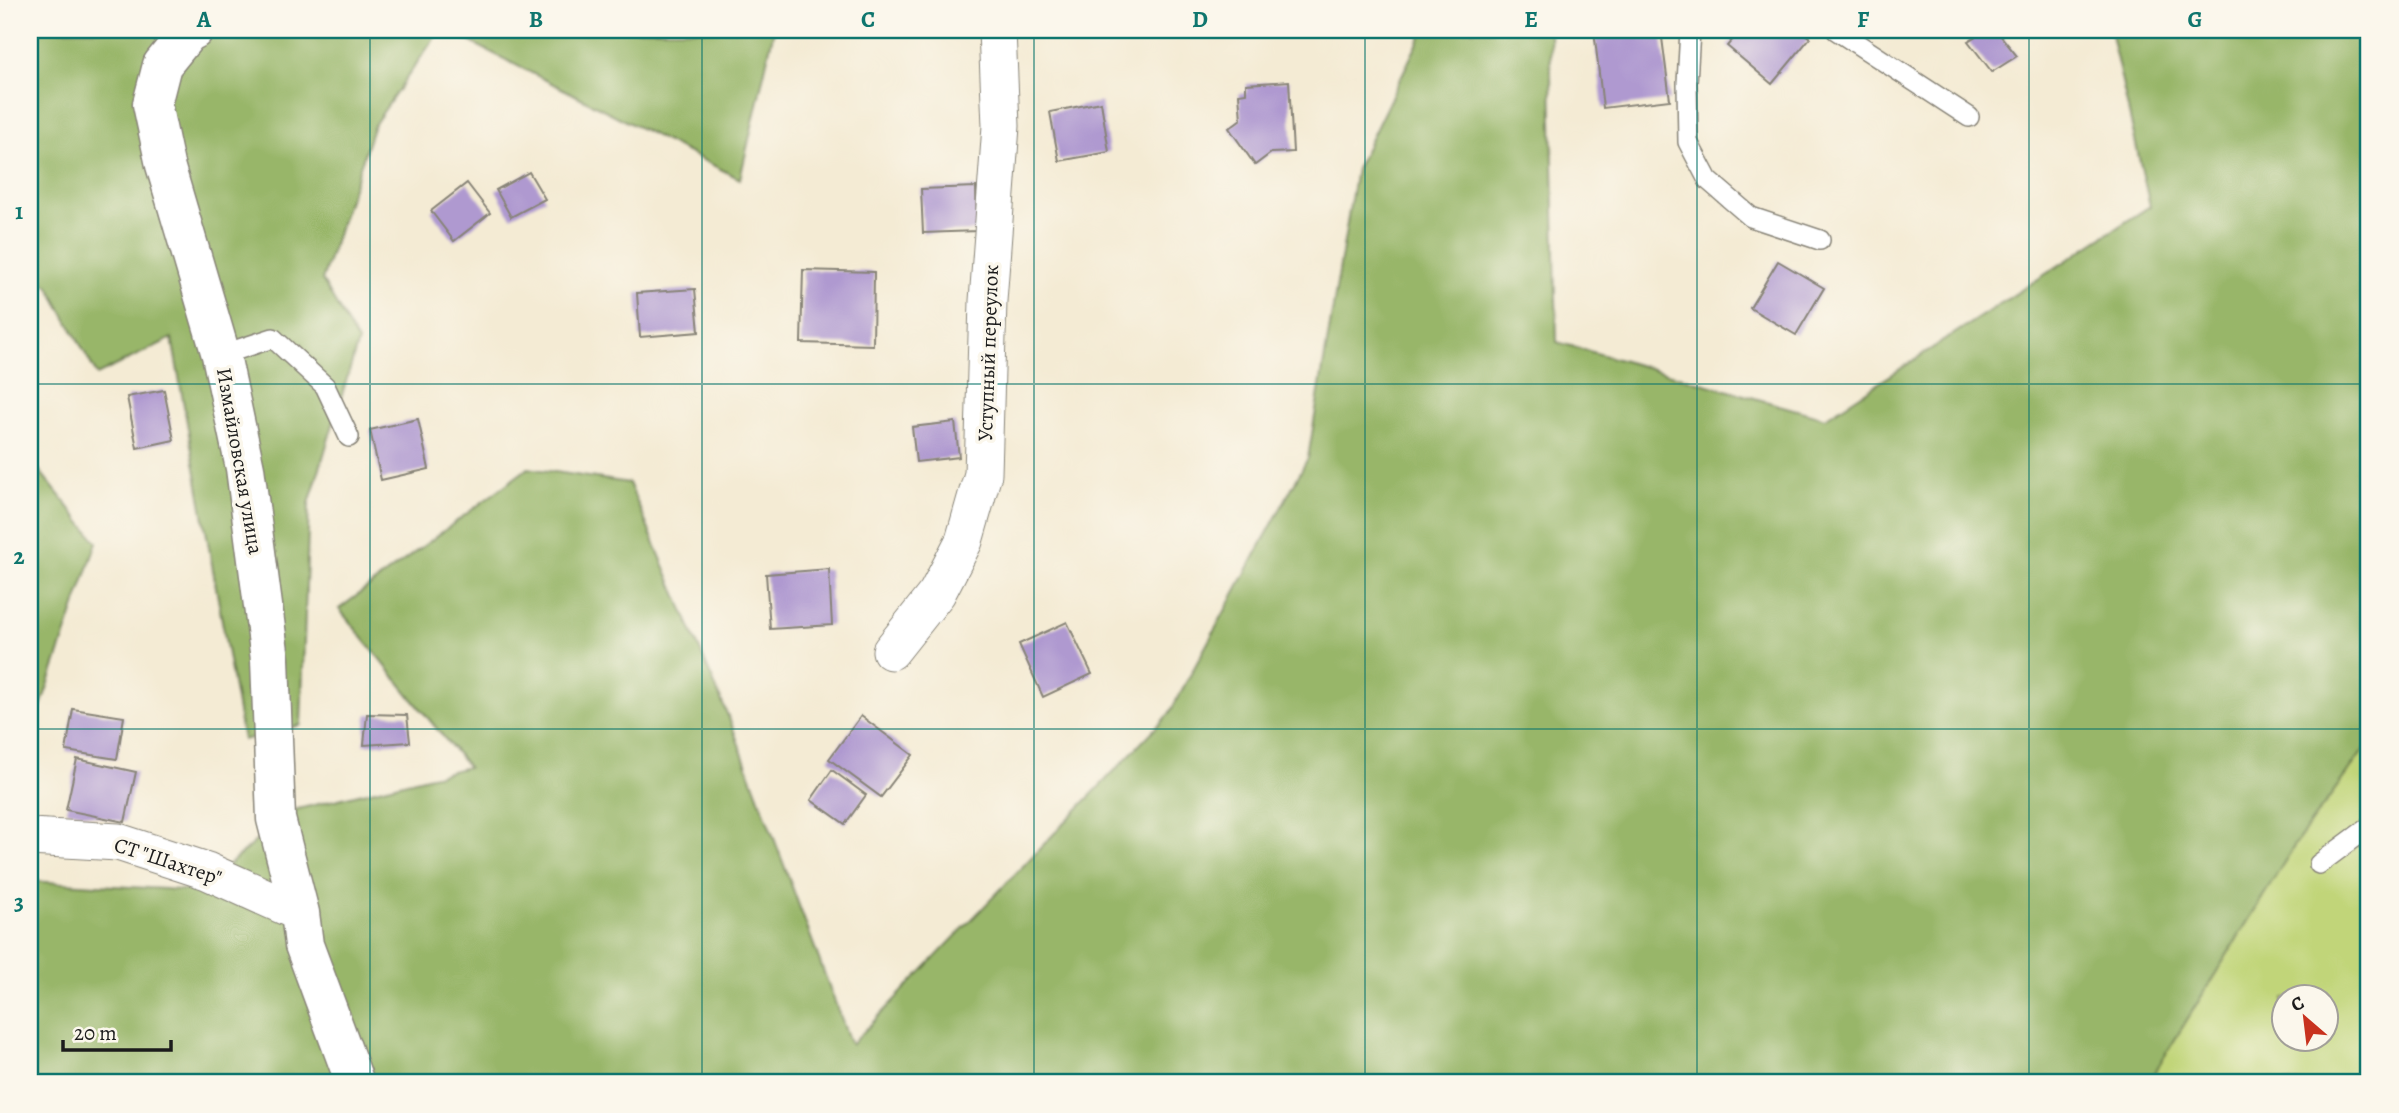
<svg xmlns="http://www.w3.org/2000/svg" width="2399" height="1113" font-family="Alegreya,serif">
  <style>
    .green { fill: #c1d579; stroke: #6e784a; stroke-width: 2; fill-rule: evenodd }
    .forest { fill: #98b669; stroke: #5a6942; stroke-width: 2 }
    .building { fill: #af99d0 }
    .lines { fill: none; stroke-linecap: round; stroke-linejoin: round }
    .lane-casing { stroke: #888478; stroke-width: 22 }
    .street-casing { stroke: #888478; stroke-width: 39 }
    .secondary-casing { stroke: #888478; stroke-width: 41 }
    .lane { stroke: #fff; stroke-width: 19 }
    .street { stroke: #fff; stroke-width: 37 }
    .secondary { stroke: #fff; stroke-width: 38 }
    .grid { fill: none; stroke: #0f766e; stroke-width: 2; stroke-opacity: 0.55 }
    .labels { text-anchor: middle; stroke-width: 7; stroke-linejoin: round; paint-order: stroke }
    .street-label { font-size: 21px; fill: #1c1c1c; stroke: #fbf7ec }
    .neatline { fill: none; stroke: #0f766e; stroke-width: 2.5 }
    .grid-label { font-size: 23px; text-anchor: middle; font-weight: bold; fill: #0f766e }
  </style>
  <rect width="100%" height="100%" fill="#fbf7ec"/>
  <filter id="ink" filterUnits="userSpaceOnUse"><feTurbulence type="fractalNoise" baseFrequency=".0143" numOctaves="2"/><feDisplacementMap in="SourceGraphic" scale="14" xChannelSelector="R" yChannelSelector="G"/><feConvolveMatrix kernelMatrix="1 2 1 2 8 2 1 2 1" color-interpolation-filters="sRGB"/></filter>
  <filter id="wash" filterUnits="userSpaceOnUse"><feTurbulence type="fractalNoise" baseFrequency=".00686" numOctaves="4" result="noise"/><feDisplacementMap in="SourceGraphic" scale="28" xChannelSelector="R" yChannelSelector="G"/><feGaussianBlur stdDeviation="1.57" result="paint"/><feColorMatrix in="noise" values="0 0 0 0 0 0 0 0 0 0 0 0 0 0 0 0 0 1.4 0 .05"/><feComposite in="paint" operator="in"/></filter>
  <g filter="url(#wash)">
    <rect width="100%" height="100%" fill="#f4ebd4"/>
    <path class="green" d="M2369 743V1083H2148L2296 843ZM2284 998H2326V1040H2284Z"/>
    <path class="forest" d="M30 30H440L374 125 322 280 358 342 309 504 301 725 243 740 172 338 97 375 48 285 30 283Z
      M447 30H774L740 179Z
      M1424 30H1550L1557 342 1825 418 2150 206 2110 30H2369V743L2296 843 2148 1083H30V881L199 891 290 811 468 767 339 609 528 468 629 483 731 723 851 1045 1169 714 1308 458 1356 169Z
      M30 459 97 542 39 712 30 794Z"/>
    <g id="blocks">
      <path class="building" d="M1594 30H1661L1670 100 1603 108Z
        M1741 30H1800L1810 38 1772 84 1727 46Z
        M1986 30H1996L2017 56 1992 72 1968 41Z
        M1289 81 1293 152 1271 153 1255 165 1229 128 1241 119 1239 94 1246 93V84Z
        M1101 102 1109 152 1059 161 1050 112Z
        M529 172 545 199 511 217 496 190Z
        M467 183 490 213 454 241 431 211Z
        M976 187 977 231 923 233 921 189Z
        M1778 261 1824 288 1796 335 1750 308Z
        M803 270 874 272 873 345 801 343Z
        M695 289 699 332 640 337 637 293Z
        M164 390 174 440 137 448 127 397Z
        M418 419 429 469 381 480 370 430Z
        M955 422 959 457 916 462 912 427Z
        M829 569 832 625 770 629 766 574Z
        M1067 622 1092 674 1043 697 1019 644Z
        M73 709 124 717 117 759 66 751Z
        M367 714 407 715 410 742 364 745Z
        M861 716 913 755 881 797 829 759Z
        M77 759 136 772 125 822 66 810Z
        M832 770 866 795 845 824 811 800Z"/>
    </g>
  </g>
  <g filter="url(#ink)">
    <use href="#blocks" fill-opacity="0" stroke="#888478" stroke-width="2"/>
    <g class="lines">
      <g class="lane-casing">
        <path id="lane" d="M1690 30 1687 83 1688 142 1708 180 1751 217 1820 240
          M1836 30 1969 117
          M221 355 273 338 325 386 349 437
          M2319 864 2369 827"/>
      </g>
      <g class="street-casing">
        <path id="street" d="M891 651 937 593 964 541 983 474 988 301 1001 126 997 30
          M30 837 118 842 207 871 300 913"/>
      </g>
      <g class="secondary-casing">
        <path id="secondary" d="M194 30 188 33 162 65 152 104 165 165 221 355 245 468 270 659 276 819 300 913 304 945 355 1083"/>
      </g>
      <use href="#lane" class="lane"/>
      <use href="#street" class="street"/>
      <use href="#secondary" class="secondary"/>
    </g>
  </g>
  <path class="grid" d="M370 30V1083M702 30V1083M1034 30V1083M1365 30V1083M1697 30V1083M2029 30V1083M30 384H2369M30 729H2369"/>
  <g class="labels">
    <g class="street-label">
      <text transform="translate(988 353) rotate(-88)" y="7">Уступный переулок</text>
      <text transform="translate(240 461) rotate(80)" y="7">Измайловская улица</text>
      <text transform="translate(168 861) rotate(18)" y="7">СТ "Шахтер"</text>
    </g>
  </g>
  <rect width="2399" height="1113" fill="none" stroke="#fbf7ec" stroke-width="77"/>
  <g transform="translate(2305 1018) rotate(332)"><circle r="33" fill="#fbf7ec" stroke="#a29f99" stroke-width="2"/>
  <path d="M0-5L12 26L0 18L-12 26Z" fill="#c8321e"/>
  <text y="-10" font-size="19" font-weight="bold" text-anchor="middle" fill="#1c1c1c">С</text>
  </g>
  <path d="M63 1040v10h108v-10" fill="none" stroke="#1c1c1c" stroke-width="3.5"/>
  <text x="74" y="1040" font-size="21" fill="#1c1c1c" stroke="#fbf7ec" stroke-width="5" paint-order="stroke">20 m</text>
  <rect x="38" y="38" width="2322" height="1036" class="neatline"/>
  <g class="grid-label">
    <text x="204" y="27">A</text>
    <text x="536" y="27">B</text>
    <text x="868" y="27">C</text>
    <text x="1200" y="27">D</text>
    <text x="1531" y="27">E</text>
    <text x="1863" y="27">F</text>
    <text x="2195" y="27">G</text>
    <text x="19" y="219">1</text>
    <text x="19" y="564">2</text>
    <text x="19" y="910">3</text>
  </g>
</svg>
